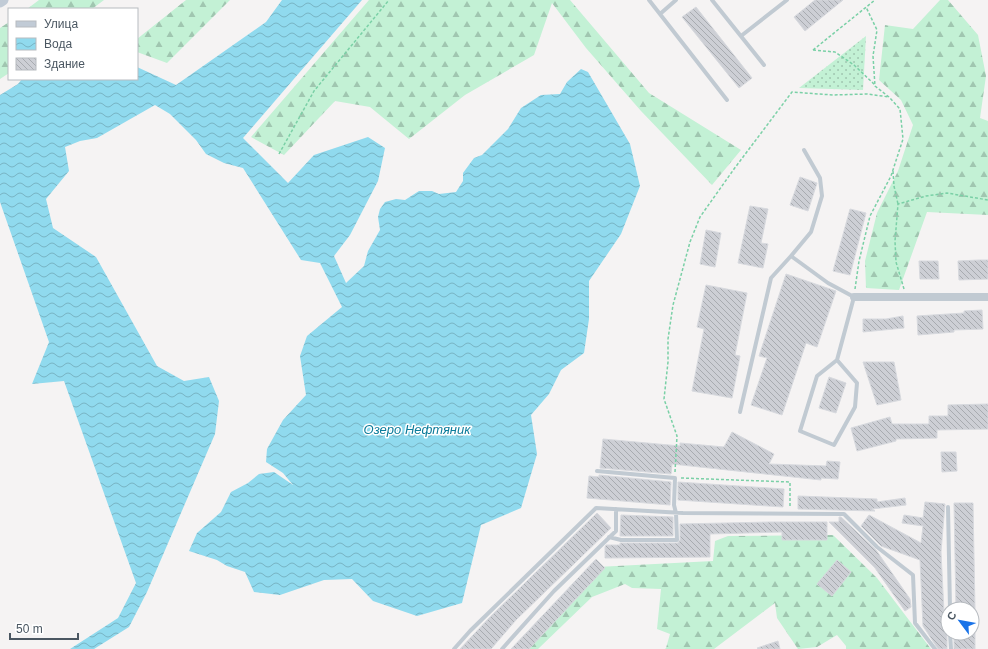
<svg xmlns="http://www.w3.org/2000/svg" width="988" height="649" font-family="Helvetica,sans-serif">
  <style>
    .grass { fill: url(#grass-dots) }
    .forest { fill: url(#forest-firs) }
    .water { fill: url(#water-waves) }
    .building { fill: url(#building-back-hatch); stroke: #d7d9de }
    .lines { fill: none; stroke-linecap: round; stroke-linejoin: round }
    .path { stroke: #7ad0a6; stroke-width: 1.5; stroke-dasharray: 3 2; stroke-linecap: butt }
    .service { stroke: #c1cad2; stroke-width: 4 }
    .minor { stroke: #c1cad2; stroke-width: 8 }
    .secondary { stroke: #c1cbd6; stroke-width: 11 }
    .labels { text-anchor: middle; stroke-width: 3; stroke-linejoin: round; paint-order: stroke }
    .water-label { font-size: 13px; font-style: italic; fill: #0c7c9b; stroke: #fff }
  </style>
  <defs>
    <pattern id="grass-dots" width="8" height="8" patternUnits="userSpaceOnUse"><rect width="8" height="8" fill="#c3f1d5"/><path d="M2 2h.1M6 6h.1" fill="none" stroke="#a0c6b0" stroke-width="1.8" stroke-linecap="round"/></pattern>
    <pattern id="forest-firs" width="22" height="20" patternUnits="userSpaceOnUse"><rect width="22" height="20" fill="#c3f1d5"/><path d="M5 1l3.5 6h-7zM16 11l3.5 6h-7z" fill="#a0c6b0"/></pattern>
    <pattern id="water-waves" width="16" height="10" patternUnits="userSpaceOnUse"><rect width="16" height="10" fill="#90daee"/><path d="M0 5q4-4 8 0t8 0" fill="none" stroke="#78b4c4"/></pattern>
    <pattern id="building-back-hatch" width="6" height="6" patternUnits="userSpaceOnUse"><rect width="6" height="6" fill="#cdcfd5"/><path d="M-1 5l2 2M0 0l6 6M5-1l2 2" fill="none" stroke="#a8abb0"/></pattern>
  </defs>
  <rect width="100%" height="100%" fill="#f5f3f3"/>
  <path class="grass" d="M866 36 863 90 799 88Z"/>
  <path class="forest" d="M39 0H104L92 9H27Z
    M186 0H230L167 63 137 52V39Z
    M369 0H570L649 93 741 150 712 185 641 111 586 48 552 3 534 55 465 95 409 139 370 107 335 101 284 155 251 137Z
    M940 0H948L978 35 986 76 980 118 988 121V215L927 212 899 290 866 288 865 261 877 213 898 171 913 125 901 100 879 80 885 25 913 29Z
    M9 22V73L0 79V28Z
    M833 535 877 578 931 649H846V646L837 635 817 647 798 649 777 618 775 603 714 649H665L666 648 670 634 657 629 661 589 632 588 625 584 592 597 538 649H518L597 567 713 561 715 541 728 536Z"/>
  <path class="water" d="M282 0H362L243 138 288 183 314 155 368 137 385 148 378 181 350 235 334 256 346 283 364 266 368 251 380 230 378 217 380 209 385 202 396 199 405 200 419 191H432L439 194 456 192 463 181V173L474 158 482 155 508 129 521 108 541 95 560 94 567 82 581 69 588 72 630 144 640 186 621 234 589 281V319L584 353 561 370 549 394 531 415 537 454 521 508 481 525 462 603 417 616 373 601 352 579 324 580 280 595 254 592 245 572 227 566 217 560 189 551 197 533 221 512 231 492 248 483 259 474 274 472 293 485 283 473 266 462 267 449 283 420 306 395 300 356 307 336 342 307 320 263 301 260 243 168 224 163 206 154 196 140 170 114 155 105 97 138 80 141 65 147 69 171 46 199 53 228 96 257 157 366 184 381 209 377 219 401 215 434 147 592 129 627 94 649H70L118 618 136 583 64 381 32 384 49 342 0 202V95L18 84 22 79H137V67L176 85 266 22Z"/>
  <path class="building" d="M815 0H843L805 31 794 17Z
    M696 7 752 78 739 88 682 17Z
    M800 177 817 183 808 211 790 205Z
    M750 206 768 209 761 243 768 244 763 268 738 263Z
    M850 209 866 213 850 275 833 271Z
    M706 230 721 233 715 267 700 264Z
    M979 260H988V279L959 280 958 261Z
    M919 261H938L939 279H920Z
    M786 274 836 291 817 347 806 343 782 415 751 405 767 358 759 356Z
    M706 285 747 293 735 355 740 356 732 398 692 391 704 329 697 327Z
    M982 310 983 329 954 330V332L918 335 917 316 964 313V311Z
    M903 316 904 328 863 332V319H886Z
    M863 362H894L901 400 877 405Z
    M829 377 846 383 836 413 819 408Z
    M988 404V429L937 430V438L896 439V441L857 451 851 428 890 417 892 424H929V416H948V405Z
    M732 432 774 454 769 464 826 466 827 461 840 462 838 479 821 478V480L672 464 671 474 600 468 603 439 680 446V443L724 447Z
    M941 452H956L957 471 942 472Z
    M599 475 671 482 670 505 587 498 589 476 599 477Z
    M678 482 784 489 783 507 678 500Z
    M798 496 877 499V502L905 498 906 505 872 509 875 511 798 509Z
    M925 502 945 504 941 552 945 633H947V649H938L923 626 920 560 881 546 861 526 869 515 921 543 923 526 902 523 904 515 923 518Z
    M954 503H973L975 609H956Z
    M597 513 611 528 516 620 491 649H460L490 617Z
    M621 515 673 517V536H620Z
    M839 517H841L876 550 910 599 911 607 905 611 875 568 829 522H839Z
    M770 522H827V540H782V532L710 534V557L605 558V547L606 545H620V543H678L680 540V524Z
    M596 559 605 568 529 649H511Z
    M837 560 851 572 832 596 817 584Z
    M954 633H975V649H954Z
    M778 641 780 649H758L757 648Z"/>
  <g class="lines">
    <path class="path" d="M813 50 875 0
      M813 50 835 52 854 65 875 85
      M279 154 314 91 389 0
      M893 171 894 186 898 204
      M855 289 859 261 870 216 891 176 903 139 900 109 889 97 875 86 873 56 877 30 866 7
      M904 289 896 262 895 241 898 204 926 196 947 193 988 200
      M675 472 677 436 664 399 668 362V339L673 305 690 242 700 217 734 169 792 92 833 95 867 94 889 97
      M681 478 790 482V508"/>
    <path class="service" d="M649 0 727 100
      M712 0 764 65
      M660 14 676 0
      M741 36 787 0
      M804 150 820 178 822 196 811 232 791 256 828 283 854 297 837 360 817 376 800 431 834 445 855 407 857 383 837 360
      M740 412 771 278 791 256
      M597 471 675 478 674 505 676 513 677 540H621L609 537
      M948 507 950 609
      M950 633 951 649
      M454 649 470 631 596 508 683 513 844 514 877 547 913 575 915 623 935 649
      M502 649 554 591 616 531V509"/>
    <path class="minor" d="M854 297H988"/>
    <path class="secondary" d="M0 2 3 0"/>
  </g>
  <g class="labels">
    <g class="water-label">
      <text x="417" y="434">Озеро Нефтяник</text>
    </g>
  </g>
  <rect x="8" y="8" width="130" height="72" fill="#ffffff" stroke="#b7bbc0"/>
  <rect x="16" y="21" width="20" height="6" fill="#c1cbd6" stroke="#b7bbc0"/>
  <text x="44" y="28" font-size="12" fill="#4a5661">Улица</text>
  <rect x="16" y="38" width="20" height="12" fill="url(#water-waves)" stroke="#b7bbc0"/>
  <text x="44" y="48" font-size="12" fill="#4a5661">Вода</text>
  <rect x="16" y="58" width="20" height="12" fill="url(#building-back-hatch)" stroke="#b7bbc0"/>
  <text x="44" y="68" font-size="12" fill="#4a5661">Здание</text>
  <g transform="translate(960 621) rotate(302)"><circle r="19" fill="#ffffff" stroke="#b7bbc0"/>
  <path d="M0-3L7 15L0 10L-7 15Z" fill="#1a73e8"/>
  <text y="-6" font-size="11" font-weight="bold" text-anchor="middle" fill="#4a5661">С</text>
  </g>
  <path d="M10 633v6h68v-6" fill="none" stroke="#4a5661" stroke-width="2"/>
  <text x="16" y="633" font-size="12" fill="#4a5661" stroke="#ffffff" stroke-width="3" paint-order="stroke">50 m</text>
</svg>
